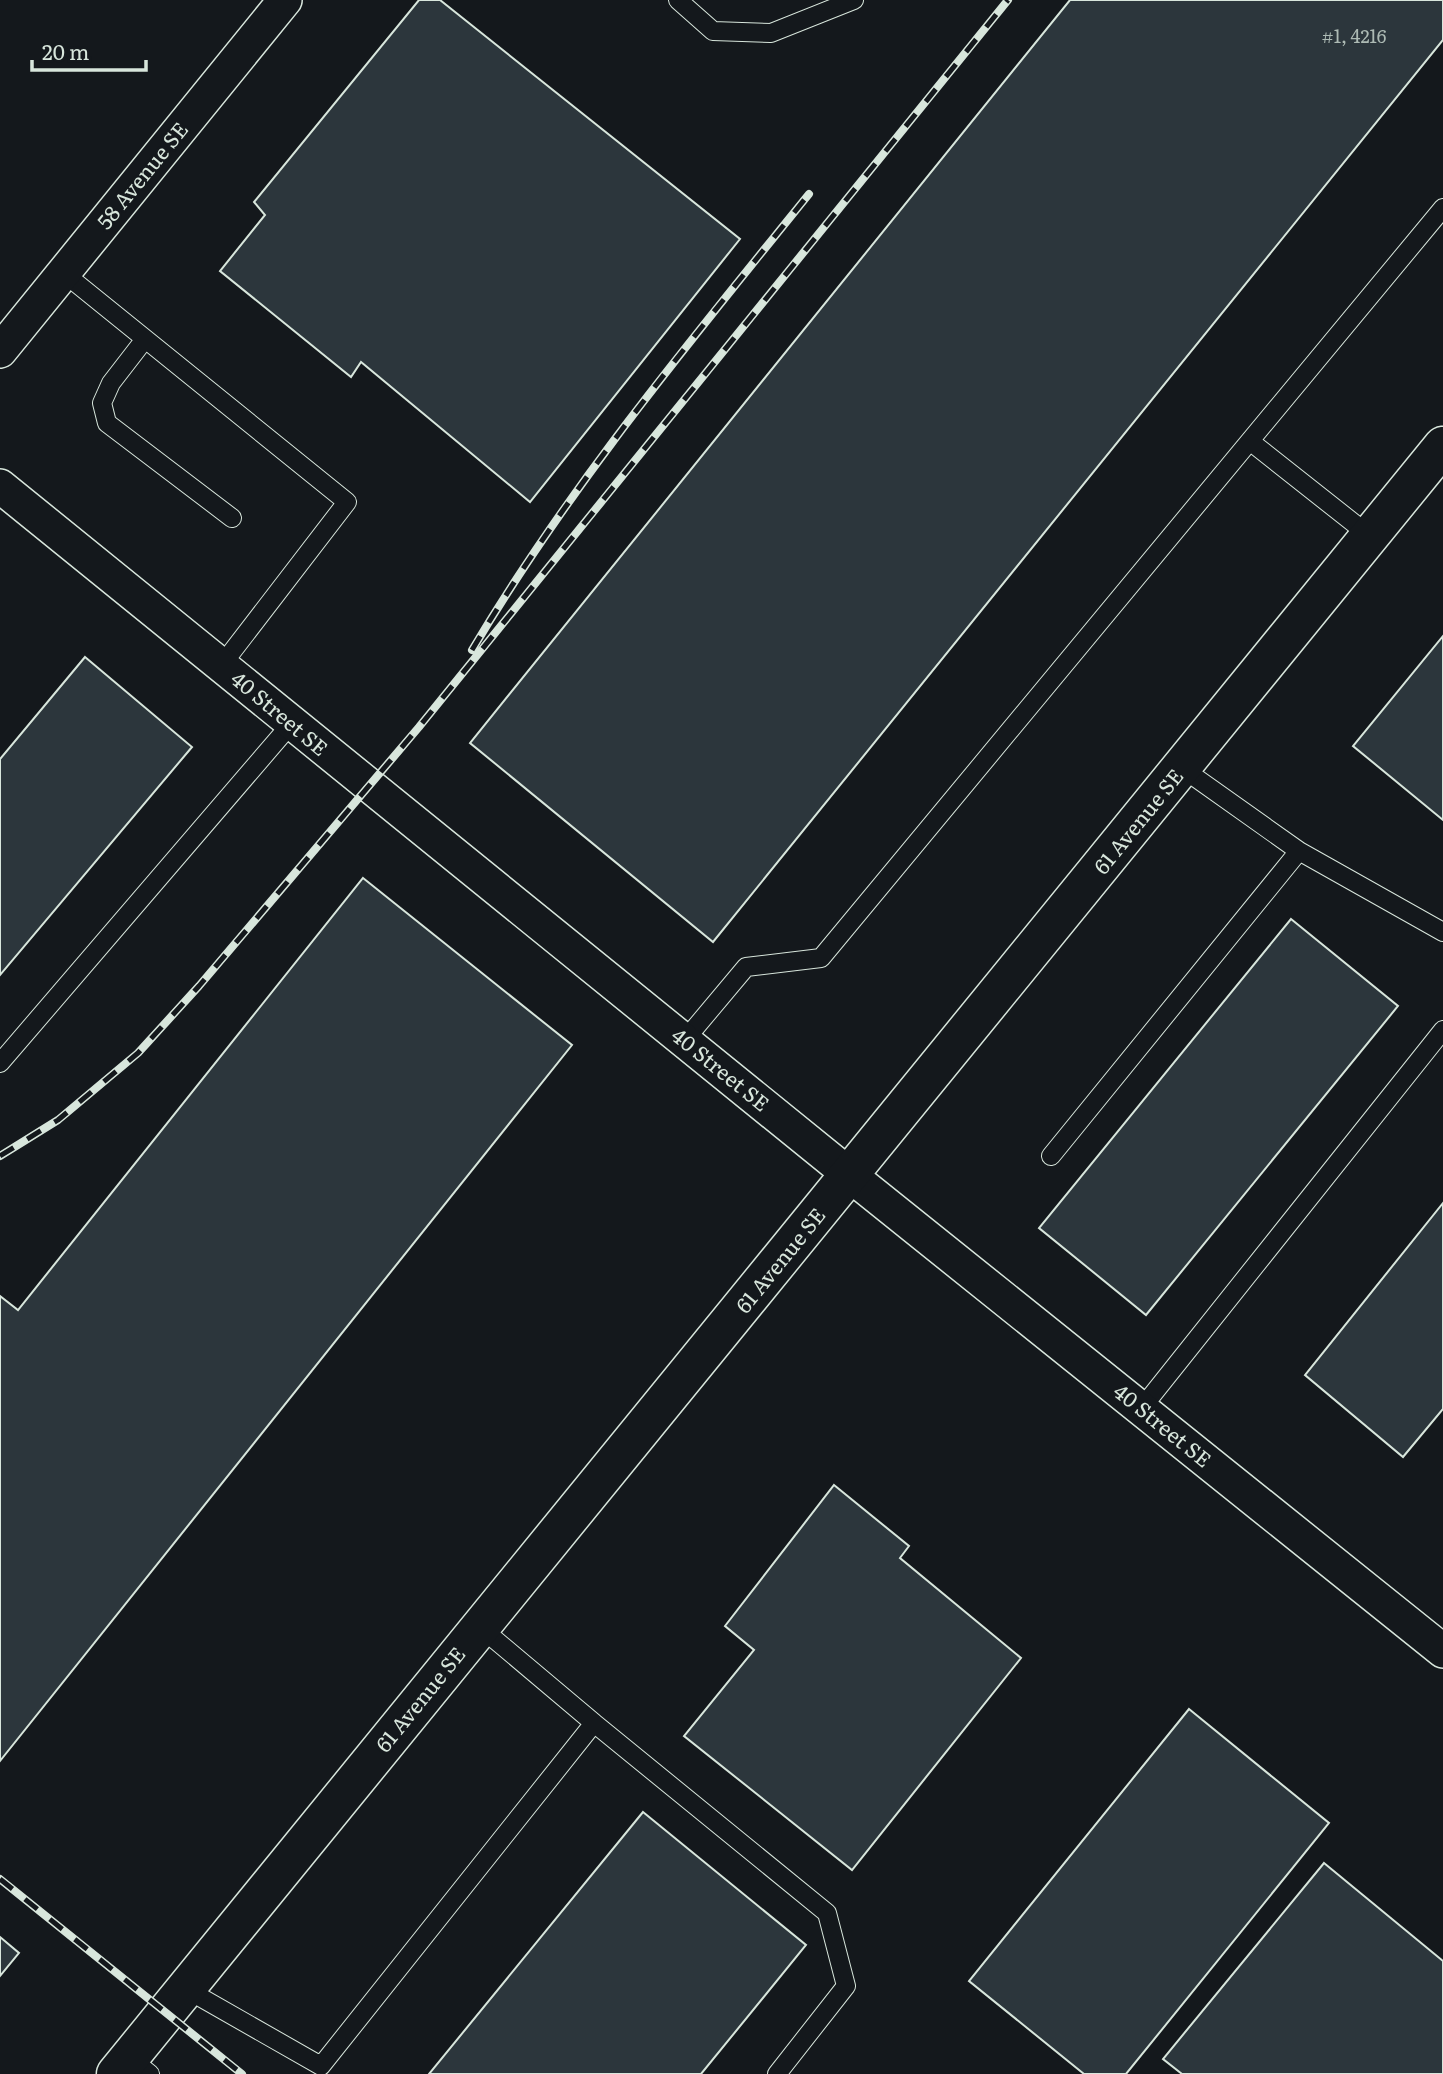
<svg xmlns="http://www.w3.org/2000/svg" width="1443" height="2074" font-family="Literata,serif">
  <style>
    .building { fill: #2c363c; stroke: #d8e6dc; stroke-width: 2 }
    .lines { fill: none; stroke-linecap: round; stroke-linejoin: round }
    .service-casing { stroke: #d8e6dc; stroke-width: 20 }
    .minor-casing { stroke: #d8e6dc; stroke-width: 36 }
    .tertiary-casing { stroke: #d8e6dc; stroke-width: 41 }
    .service { stroke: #14181c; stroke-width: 18 }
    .minor { stroke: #14181c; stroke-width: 33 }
    .tertiary { stroke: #14181c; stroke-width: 38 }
    .rail-casing { stroke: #d8e6dc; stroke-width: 8 }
    .rail { stroke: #14181c; stroke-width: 5; stroke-dasharray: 16; stroke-linecap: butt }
    .labels { text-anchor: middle; stroke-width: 5; stroke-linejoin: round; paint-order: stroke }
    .number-label { font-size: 18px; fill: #adbab4 }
    .street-label { font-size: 21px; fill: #d8e6dc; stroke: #14181c }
  </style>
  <rect width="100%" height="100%" fill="#14181c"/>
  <path class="building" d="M419 0H440L740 239 530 502 361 362 351 377 220 271 265 215 254 202Z
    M1070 0H1443V40L713 942 470 743Z
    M1443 636V820L1353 746Z
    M85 657 192 747 0 975V759Z
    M363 878 572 1045 0 1761V1296L18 1310Z
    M1291 919 1398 1006 1146 1315 1039 1228Z
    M1443 1203V1409L1403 1457 1305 1375Z
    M834 1485 909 1546 900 1558 1021 1658 852 1870 684 1736 754 1650 725 1626Z
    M1189 1709 1329 1823 1126 2074H1084L969 1981Z
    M643 1812 806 1945 701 2074H429Z
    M1324 1863 1443 1961V2074H1182L1163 2059Z
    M0 1937 19 1953 0 1976Z"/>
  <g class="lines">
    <g class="service-casing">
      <path id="service" d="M678 0 713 31 771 33 854 0
        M65 274 347 502 221 666
        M145 339 111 383 102 403 107 423 232 518
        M1251 442 1370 536
        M1182 768 1299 851 1443 932
        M684 1041 746 967 821 958 1443 208
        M0 1063 291 724
        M1051 1156 1299 851
        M1141 1409 1443 1030
        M594 1723 827 1913 846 1986 777 2074
        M186 1989 321 2066 594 1723 480 1627
        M129 2057 150 2074"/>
    </g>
    <g class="minor-casing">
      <path id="minor" d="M0 351 285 0
        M0 486 851 1176 1443 1651"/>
    </g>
    <g class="tertiary-casing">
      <path id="tertiary" d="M116 2074 1443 446"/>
    </g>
    <use href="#service" class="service"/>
    <use href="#minor" class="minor"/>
    <use href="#tertiary" class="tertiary"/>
    <g class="rail-casing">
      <path id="rail" d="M472 650C571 484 688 344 809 194
        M0 1156 58 1120 138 1053 199 986 419 727 1008 0
        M0 1879 242 2074"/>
    </g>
    <use href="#rail" class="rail"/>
  </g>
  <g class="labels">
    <g class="number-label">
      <text x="1354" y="43">#1, 4216</text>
    </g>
    <g class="street-label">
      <text transform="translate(143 176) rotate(-51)" y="7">58 Avenue SE</text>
      <text transform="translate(279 714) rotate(40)" y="7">40 Street SE</text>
      <text transform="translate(1139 822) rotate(-51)" y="7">61 Avenue SE</text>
      <text transform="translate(720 1070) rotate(39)" y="7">40 Street SE</text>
      <text transform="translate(781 1261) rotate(-51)" y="7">61 Avenue SE</text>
      <text transform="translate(1162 1426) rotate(39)" y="7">40 Street SE</text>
      <text transform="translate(421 1700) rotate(-51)" y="7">61 Avenue SE</text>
    </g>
  </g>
  <path d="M32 60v10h114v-10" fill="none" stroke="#d8e6dc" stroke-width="3.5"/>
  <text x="42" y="60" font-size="21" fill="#d8e6dc" stroke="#14181c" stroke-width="5" paint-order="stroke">20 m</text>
</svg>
